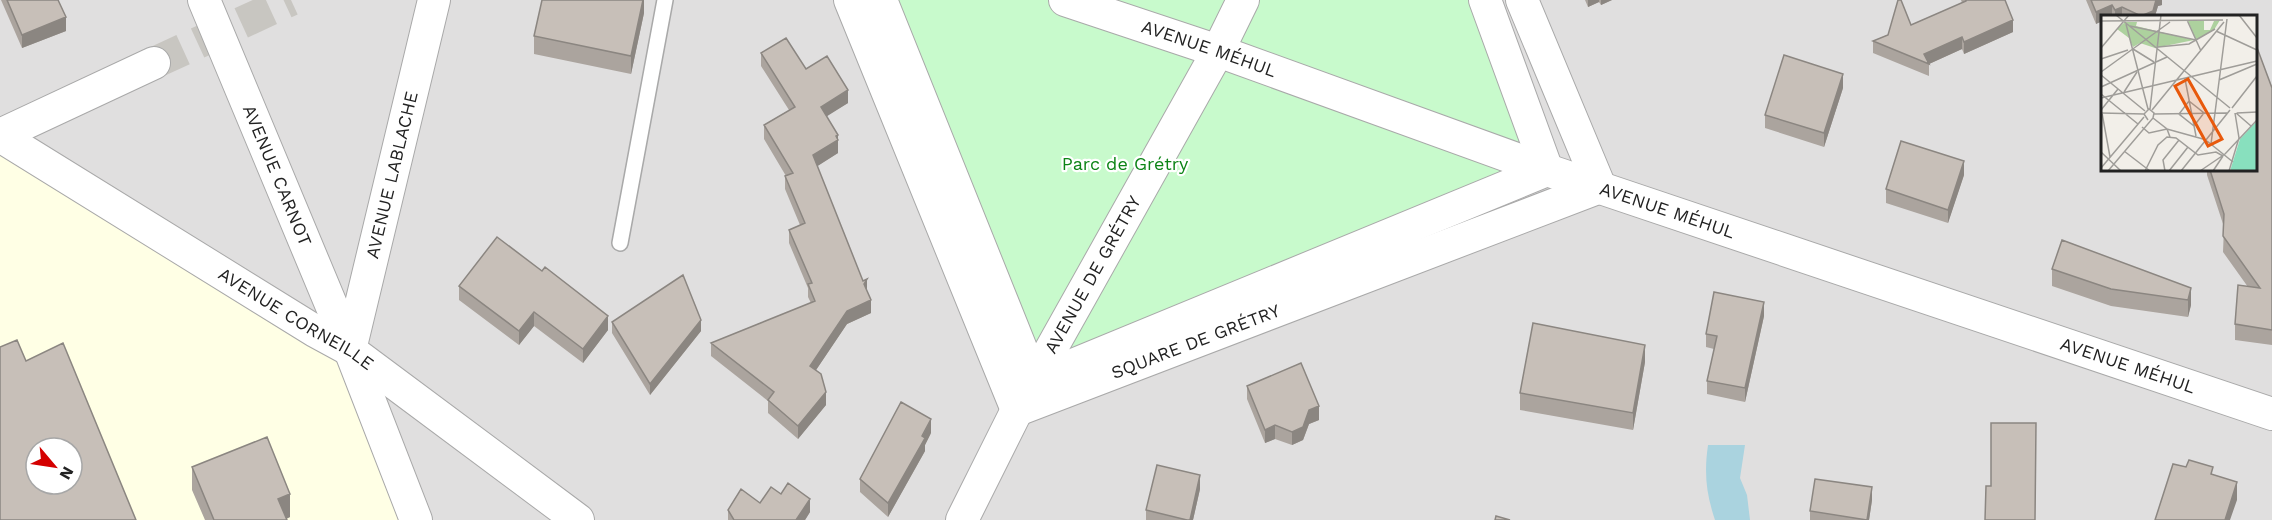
<svg xmlns="http://www.w3.org/2000/svg" width="2272" height="520" font-family="'Work Sans',sans-serif">
  <style>
    .residential { fill: #e0dfdf; fill-rule: evenodd }
    .education { fill: #ffffe5; fill-rule: evenodd }
    .park { fill: #c8facc }
    .water { fill: #aad3df }
    .lines { fill: none; stroke-linecap: round; stroke-linejoin: round }
    .street-tunnel { stroke: #c8c6c1; stroke-width: 32; stroke-dasharray: 32 16; stroke-linecap: butt }
    .lane-casing { stroke: #a9a9a9; stroke-width: 18 }
    .street-casing { stroke: #a9a9a9; stroke-width: 34 }
    .lane { stroke: #fff; stroke-width: 15 }
    .street { stroke: #fff; stroke-width: 32 }
    .wall { fill: #aba49e }
    .shaded-wall { fill: #8b8681 }
    .building { fill: #c7bfb8; stroke: #8b8681; stroke-width: 1.5; fill-rule: evenodd }
    .labels { text-anchor: middle; stroke-width: 4.5; stroke-linejoin: round; paint-order: stroke }
    .street-label { font-size: 18px; fill: #222; stroke: #fff }
    .park-label { font-size: 18px; fill: #0c8416; stroke: #fff }
    .inset-road { fill: none; stroke: #9f9d99; stroke-width: 1.5 }
    .view { fill: #e8590c; fill-opacity: 0.15; stroke: #e8590c; stroke-width: 3 }
    .inset-edge { fill: none; stroke: #222; stroke-width: 3 }
  </style>
  <rect width="100%" height="100%" fill="#f2efe9"/>
  <path class="residential" d="M0 0H2272V520H0ZM2102 16H2256V170H2102ZM36 448H72V484H36Z"/>
  <path class="education" d="M0 136 350 350 416 520H0ZM36 448H72V484H36Z"/>
  <path class="park" d="M881 0H1485L1547 170 1034 381Z"/>
  <path class="water" d="M1708 445H1745L1740 478 1747 495 1750 520H1715C1706 493 1704 473 1708 445Z"/>
  <g class="lines">
    <path class="street-tunnel" d="M154 63 291 0"/>
    <g class="lane-casing">
      <path id="lane" d="M620 243 665 0"/>
    </g>
    <g class="street-casing">
      <g id="street">
        <path id="s1" d="M204 0 350 350 416 520"/>
        <path id="s2" d="M850 0 1017 410 1600 187 1522 0"/>
        <path d="M881 0 1034 381 1547 170"/>
        <path id="s3" d="M1065 0 1218 51 1547 170 2272 414"/>
        <path d="M1485 0 1547 170"/>
        <path d="M0 135 154 63"/>
        <path id="s4" d="M0 136 315 331 350 350 578 520"/>
        <path id="s5" d="M350 350 434 0"/>
        <path id="s6" d="M962 520 1017 410 1218 51 1243 0"/>
      </g>
    </g>
    <use href="#lane" class="lane"/>
    <use href="#street" class="street"/>
  </g>
  <path class="wall" d="M0 0H58L66 31 22 48 1 0Z
    M644 0V13L631 74 534 54V36Z
    M1585 0H1612L1601 5 1599 2 1588 7Z
    M1961 0H2005L2013 32 1964 54 1962 49 1929 64V76L1873 53V41L1962 3Z
    M2086 0H2162V5L2158 6 2155 16H2103L2096 24Z
    M761 53 806 69 848 103 826 116 838 135V153L817 166 867 292 871 313 847 324 816 370 826 405 798 439 768 413V401L711 356V343L811 303 808 297V288L789 243V230L800 225 785 189V176H786L764 139V125L789 110 761 66Z
    M1843 88 1824 147 1765 128V115Z
    M2272 88V345L2235 340V324L2248 287 2223 252 2224 227 2207 175V170H2256Z
    M1964 175 1948 223 1886 203V189Z
    M2052 269 2191 288V305L2188 317 2111 306 2052 286Z
    M459 286 608 330 583 363 534 326 519 345 459 300Z
    M1764 316 1745 402 1707 394V381L1714 349 1706 347V334Z
    M612 322 701 331 650 395 612 333Z
    M1645 362 1633 430 1520 410V393Z
    M1247 386 1319 420 1309 424 1303 440 1292 445 1275 439 1265 443 1247 399Z
    M931 433 925 445V451L888 517 860 492V479Z
    M192 467 290 517 286 519 287 520H205L192 490Z
    M1200 489 1193 520H1146V510Z
    M1872 500 1869 520H1810V511Z
    M760 503 810 512 805 520H728V510Z"/>
  <path class="shaded-wall" d="M643 0H644V13L631 74V56Z
    M1588 0H1599V2L1588 7Z
    M1601 0H1612L1601 5Z
    M2156 0H2162V5L2158 6 2155 16H2141Z
    M2112 5V16H2103V21L2096 24V12Z
    M2122 7V16H2115V10Z
    M66 17V31L22 48V35Z
    M2013 20V32L1964 54V42Z
    M1962 37V49L1929 64 1924 54Z
    M1843 74V88L1824 147V133Z
    M848 90V103L821 120V107Z
    M838 135V153L813 169V155Z
    M1964 161V175L1948 223V210Z
    M867 279V293L864 284Z
    M2191 288V305L2188 317V300Z
    M871 300V313L847 324 810 379V366L847 311Z
    M1764 302V316L1745 402V388Z
    M534 312V326L519 345V331Z
    M608 316V330L583 363V349Z
    M701 320V331L650 395V384Z
    M1645 345V362L1633 430V413Z
    M826 392V405L798 439V426Z
    M1319 406V420L1309 424 1303 440 1292 445V432L1309 410Z
    M931 419V433L925 445V451L888 517V503Z
    M1275 425V439L1265 443V430Z
    M1200 475V489L1193 520H1190Z
    M2237 482V500L2230 520H2225Z
    M1872 487V500L1869 520H1867Z
    M290 494V517L283 520 278 499Z
    M810 499V512L805 520H796Z"/>
  <path class="building" d="M7 0H58L66 17 22 35Z
    M542 0H643L631 56 534 36Z
    M1898 0H1901L1911 25 1966 1V0H2005L2013 20 1964 42 1962 37 1924 54 1929 64 1873 41 1888 35Z
    M2091 0H2156L2153 11 2141 16 2122 7 2115 10 2112 5 2096 12Z
    M786 38 806 69 827 56 848 90 821 107 838 135 836 136 838 140 813 155 863 281 867 279 864 284 871 300 847 311 810 366 821 374 826 392 798 426 768 400 774 392 711 343 815 301 808 284 812 283 789 230 805 223 785 176 793 173 764 125 795 107 761 53Z
    M2256 45 2272 88V330L2235 324 2238 285 2260 288 2223 236 2224 214 2210 170H2256Z
    M1784 55 1843 74 1824 133 1765 115Z
    M1901 141 1964 161 1948 210 1886 189Z
    M497 237 542 271 545 267 608 316 583 349 534 312 519 331 459 286Z
    M2062 240 2191 288 2188 300 2111 289 2052 269Z
    M683 275 701 320 650 384 612 322Z
    M1714 292 1764 302 1745 388 1707 381 1717 336 1706 334Z
    M1533 323 1645 345 1633 413 1520 393Z
    M17 340 26 361 63 343 136 520H0V347ZM36 448H72V484H36Z
    M1301 363 1319 406 1309 410 1303 427 1292 432 1275 425 1265 430 1247 386Z
    M901 402 931 419 922 436 925 438 888 503 860 479Z
    M1991 423H2036L2035 520H1985L1986 486H1991Z
    M267 437 290 494 278 499 287 520H214L192 467Z
    M2189 460 2213 467 2211 474 2237 482 2225 520H2155L2173 464 2186 467Z
    M1157 465 1200 475 1190 520H1187L1146 510Z
    M1815 479 1872 487 1867 520 1810 511Z
    M788 483 810 499 796 520H734L728 510 741 489 760 503 771 487 781 494Z
    M1496 516 1510 520H1495Z"/>
  <g class="labels">
    <g class="street-label">
      <text dy="6" stroke="none"><textPath href="#s3" startOffset="152">AVENUE MÉHUL</textPath></text>
      <text dy="6" stroke="none"><textPath href="#s1" startOffset="190">AVENUE CARNOT</textPath></text>
      <text dy="6" stroke="none"><textPath href="#s5" startOffset="180">AVENUE LABLACHE</textPath></text>
      <text dy="6" stroke="none"><textPath href="#s3" startOffset="638">AVENUE MÉHUL</textPath></text>
      <text dy="6" stroke="none"><textPath href="#s6" startOffset="278">AVENUE DE GRÉTRY</textPath></text>
      <text dy="6" stroke="none"><textPath href="#s4" startOffset="348">AVENUE CORNEILLE</textPath></text>
      <text dy="6" stroke="none"><textPath href="#s2" startOffset="634">SQUARE DE GRÉTRY</textPath></text>
      <text dy="6" stroke="none"><textPath href="#s3" startOffset="1124">AVENUE MÉHUL</textPath></text>
    </g>
    <g class="park-label">
      <text x="1125" y="170">Parc de Grétry</text>
    </g>
  </g>
  <g transform="translate(2101 15)">
    <rect width="156" height="156" fill="#f2efe9"/>
    <path d="M119 5 113 15 95 25 87 6H103V15H109L113 6ZM24 7H36L35 11 93 25 54 33 39 28 32 32 28 23 16 14Z" fill="#add19e"/>
    <path d="M156 106V156H129L139 124Z" fill="#88e0be"/>
    <path class="inset-road" d="M15 0 129 93M138 0 156 23M86 5 100 36M0 6 122 5M25 9 47 94M29 11 95 25M115 16 156 35M57 32 88 29 114 14M0 33 28 0M32 34 53 47M0 44 27 35M0 57 69 7M0 60 44 96M84 64 95 121M118 65 156 49M0 72 66 42M23 77 36 57M0 79 37 109M0 83 156 46M88 86 103 98 93 111 78 99ZM131 93 156 61M49 94 60 0M0 95 17 74M51 95 123 7M0 98 43 99M1 98 9 142M135 98 150 111M136 98 156 97M53 99 126 98M52 103 66 114 69 122M41 112 48 118 66 114 102 124M106 126 132 147M110 129 126 4M23 136 49 156M0 137 20 156M0 153 43 102M7 156 52 103 53 98 48 94 43 99 47 105M44 156 57 130 66 122 75 123 97 140 115 137 122 141M64 156 62 145 78 125M68 156 87 132M80 156 129 95M99 156 124 139 156 105M112 156 122 141M128 156 138 123 134 98"/>
    <path class="view" d="M87 64 121 124 107 131 74 71Z"/>
    <rect width="156" height="156" class="inset-edge"/>
  </g>
  <g transform="translate(54 466) rotate(119)"><circle r="28" fill="#ffffff" stroke="#a7a7a7" stroke-width="1.5"/>
  <path d="M0-4.5L10 22L0 15L-10 22Z" fill="#d40000"/>
  <text y="-9" font-size="16" font-weight="bold" text-anchor="middle" fill="#222222">N</text>
  </g>
</svg>
